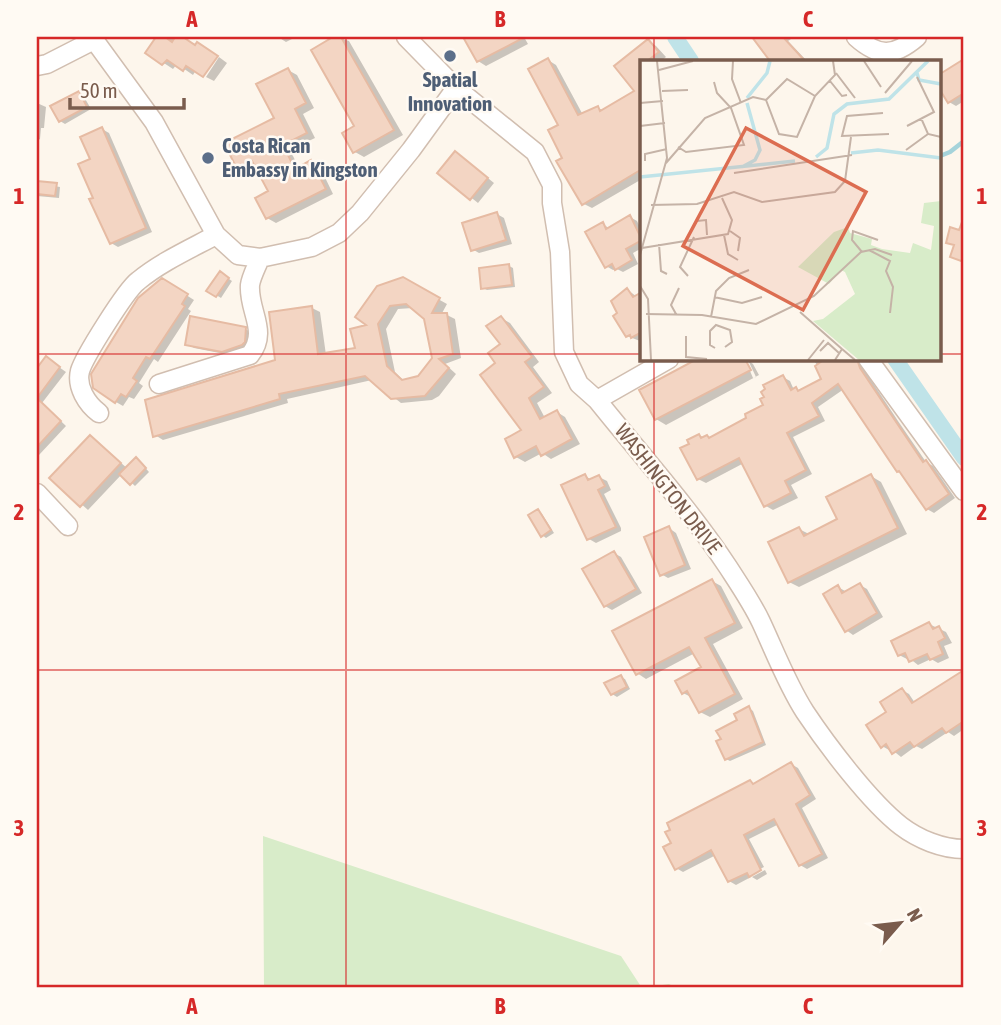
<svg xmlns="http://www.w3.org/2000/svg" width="1001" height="1025" font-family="'Asap Condensed',sans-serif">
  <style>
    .green { fill: #d8ecc9 }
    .shadow { fill: #0003; fill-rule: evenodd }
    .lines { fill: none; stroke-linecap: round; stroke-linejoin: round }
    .stream { stroke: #a5d3da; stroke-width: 4.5 }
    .canal { stroke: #bfe3e8; stroke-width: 16 }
    .building { fill: #f3d5c3; stroke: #e6bba3; stroke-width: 2; fill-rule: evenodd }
    .minor-casing { stroke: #d1beb0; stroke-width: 21 }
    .minor { stroke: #fff; stroke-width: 18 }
    .grid { fill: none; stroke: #d62828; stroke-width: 2; stroke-opacity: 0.55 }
    .service-dot { fill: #5c6f8a; stroke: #fffaf3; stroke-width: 2.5 }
    .labels { text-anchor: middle; stroke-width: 5; stroke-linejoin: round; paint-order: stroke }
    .service-label { font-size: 21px; font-weight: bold; fill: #4e5e75; stroke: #fffaf3 }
    .street-label { font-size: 21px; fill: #7a5c4d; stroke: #fffaf3 }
    .inset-river { fill: none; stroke: #bfe3e8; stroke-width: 3.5 }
    .inset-road { fill: none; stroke: #c5b3a7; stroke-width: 2 }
    .view { fill: #dc6d51; fill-opacity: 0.15; stroke: #dc6d51; stroke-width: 3.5 }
    .inset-edge { fill: none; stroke: #7a5c4d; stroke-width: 3.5 }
    .neatline { fill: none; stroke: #d62828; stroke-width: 2.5 }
    .grid-label { font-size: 23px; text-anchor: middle; font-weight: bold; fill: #d62828 }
  </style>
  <rect width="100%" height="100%" fill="#fdf6ec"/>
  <path class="green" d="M263 836 621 956 642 988 669 984 677 988H264Z"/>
  <path class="shadow" d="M155 37H184L196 47V70L193 75 177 64 173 69 147 52 157 38Z
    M278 37H296L286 42Z
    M337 37 349 41 403 135 364 157 355 152 357 126 313 50Z
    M465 37H524L528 44 486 66 478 61Z
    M754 37H794L788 41 807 61H772Z
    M648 41 656 46 666 57 661 61H642V179L592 208 584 204 564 159 548 60 556 65 583 115 598 108 604 111 637 91 617 66Z
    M219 57 227 63 214 81 206 77Z
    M964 61V101L956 106 949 102 940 86V76Z
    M288 70 297 75 314 108 303 114 315 138 290 150 299 168 311 162 320 167 333 194 276 223 267 218 270 192 257 167 247 172 238 167 276 119Z
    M79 93 83 95 91 109 65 124 60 121Z
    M37 103 46 107 44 128H41L40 139 37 141Z
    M102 129 109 133 152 232 118 247 111 243 95 199 92 159Z
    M462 157 494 183 478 203 439 172Z
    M37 183 60 187 59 198 37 196Z
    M497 214 504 218 512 244 479 253 472 249Z
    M630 217 637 221 642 231V248L633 253 638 264 623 272 617 269 613 270 606 266 603 224 610 229Z
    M509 266 513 268 515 287 487 290 483 288Z
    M220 273 232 281 221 298 208 290Z
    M402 279 447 304 441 315H447L455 319 461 358 445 364 456 374 439 396 432 400 401 403 372 380 287 399 288 403 163 440 155 435 277 361 312 308 320 312 326 355 357 349ZM413 308 426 318 434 358 419 378 404 381 395 372 386 329 398 309Z
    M169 284 194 300 188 309 191 311 158 362 154 359 139 383 143 386 134 399 129 397 123 406 116 402Z
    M628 290 637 297 642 294V339L640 341 627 336Z
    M501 318 510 323 539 362 533 367 552 393 537 403 545 418 557 412 565 417 580 444 551 459 542 453 525 462 516 457 523 431 498 363 502 345Z
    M245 329 253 333 250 349 230 355 194 348 187 344Z
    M46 358 66 372 42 403 66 426 39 455 37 453V371Z
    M700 359H745L753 378 756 377 748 360 753 364 759 375 666 425 656 419 641 390Z
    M813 359H861L867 374 898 421 926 462 933 466 955 498 934 513 927 509 903 474 899 471 844 389 818 407 825 421 793 437 812 474 791 485 798 498 773 510 766 506 744 463 706 483 698 479 692 444 699 436 711 439 749 419 766 405 783 377 790 381 794 390 801 392 823 380 821 371Z
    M90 437 127 468 140 462 149 472 135 486 122 474 88 510 52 478Z
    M585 476 592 480 599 477 607 481 611 490 604 494 621 528V531L596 543 589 539Z
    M871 476 881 482 907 534 799 587 789 582 799 529 809 534 840 520Z
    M538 511 542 514 554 533 546 538 542 535Z
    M669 528 676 533 691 569 668 578 661 574Z
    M614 553 621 557 642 593 612 610 605 606Z
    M712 581 721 586 743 628 713 644 743 699 710 717 700 712 693 698 683 693 704 667 695 653 646 679 637 673Z
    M860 585 867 589 883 617 853 635 846 630 838 587 845 591Z
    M929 624 946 632 952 643 944 646 949 658 938 663 931 659 918 665 909 658 907 659 899 655Z
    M964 672V729L954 736 948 732 922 749 916 746 901 757 891 749 889 750 882 746 889 713 902 690 909 694 915 703Z
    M620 677 625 679 630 689 617 697 612 694Z
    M749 708 753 711 766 745 730 761 726 759 739 721Z
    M791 764 798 768 816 799 802 808 828 858 807 869 800 865 779 824 749 839 764 867 748 875 751 877 736 885 729 881 716 855 683 872 676 868 750 782 755 784Z
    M765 870 767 874 757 880 752 877Z"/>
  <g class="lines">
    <path class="stream" d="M940 156 950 152 964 141"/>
    <path class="canal" d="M675 37 691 61
      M895 359 964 458"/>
  </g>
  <path class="building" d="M156 37H165L172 42 175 37H183L195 45 197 42 218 56 203 77 186 66 183 71 167 60 162 65 145 53Z
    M333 37H341L394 130 353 153 342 133 354 126 311 50Z
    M463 37H525L477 62Z
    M752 37H783L805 61H770Z
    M648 39 659 52 647 61H642V169L582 205 556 161 562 158 548 130 558 125 528 69 548 58 578 115 598 106 600 111 634 91 614 66Z
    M964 59V93L948 103 940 90V74Z
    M288 68 306 103 295 109 307 133 283 145 295 169 311 160 326 189 266 219 255 198 268 191 252 161 237 169 224 143 274 118 256 84Z
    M79 91 87 107 59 122 50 106Z
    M102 127 146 228 110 244 89 199 93 198 78 164 90 159 80 137Z
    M455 151 488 178 470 200 437 173Z
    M37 181 57 183 55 196 37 194Z
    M497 212 506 240 471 251 462 223Z
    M630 215 642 240 626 249 632 260 615 270 612 264 605 268 585 232 603 222 606 229Z
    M962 222H964V262L950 257 954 245 946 243 950 227 959 230Z
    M509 264 512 285 481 289 479 268Z
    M220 271 229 278 216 297 206 291Z
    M403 277 440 298 432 313H447L453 354 439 359 449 368 425 396 391 399 365 376 279 394 280 399 153 437 145 400 275 360 269 312 312 306 318 354 355 348 350 329 366 325 355 317 377 286ZM406 304 424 319 432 358 418 376 402 380 387 366 378 324 390 306Z
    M162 278 188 294 182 304 185 306 150 359 146 357 133 378 137 381 126 397 121 394 115 403 93 388 91 374 138 298Z
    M627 288 633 297 642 292V332L631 338 630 335 626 337 613 316 617 313 611 301Z
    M190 316 246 327 245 342 242 345 222 352 185 345Z
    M501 316 532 357 525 362 544 387 529 398 540 419 557 410 572 439 541 456 536 446 514 458 505 439 521 430 480 375 495 363 488 353 500 344 486 326Z
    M46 356 60 367 37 398V368Z
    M697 359H745L751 370 655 420 639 390Z
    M825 359H857L860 368 923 462 926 460 949 494 926 510 899 471 897 472 838 384 812 403 819 416 787 433 806 470 785 481 791 493 764 507 739 458 697 480 680 448 689 444 687 440 699 434 701 438 707 435 709 438 746 418 745 414 763 405 760 399 764 397 761 392 765 389 763 385 783 375 791 390 796 387 798 391 821 379 815 366Z
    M37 398 61 421 37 447Z
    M90 435 121 463 80 507 49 478Z
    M136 457 146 468 130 485 119 474Z
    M585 474 588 480 599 475 605 486 598 490 616 527 587 540 561 485Z
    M871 474 898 528 788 583 768 542 799 527 804 536 837 519 826 497Z
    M538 509 551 530 541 537 528 515Z
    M669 526 685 565 660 576 644 537Z
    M614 551 636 589 604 607 582 569Z
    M712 579 735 623 705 638 735 694 699 713 687 691 682 694 675 681 701 667 689 647 636 675 612 631Z
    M860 583 877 613 845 632 823 594 838 585 842 593Z
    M929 622 933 629 939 626 945 638 938 642 943 654 930 660 927 654 909 662 905 653 898 656 891 641Z
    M964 670V721L946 733 942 728 914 747 910 742 892 754 886 744 881 748 866 725 886 712 880 702 902 688 912 703Z
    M621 675 627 687 611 695 604 683Z
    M749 706 763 742 725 760 716 741 721 739 716 731 737 720 734 714Z
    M791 762 810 795 796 804 822 854 799 866 774 819 744 835 761 870 749 877 747 873 728 882 711 850 675 870 663 847 671 843 665 832 670 830 667 823 750 780 753 784Z"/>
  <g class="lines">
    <g class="minor-casing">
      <path id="minor" d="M92 37 154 122 216 235 238 255 260 258 312 247 339 233 360 213 411 150 456 88
        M406 37 456 88 535 152 552 185V203L560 252 564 352 579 384 597 400C641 455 689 508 728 567 739 584 752 603 761 622 775 652 787 684 805 712 827 745 870 802 901 826 918 839 942 849 964 849
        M856 37C878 57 894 57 917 37
        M37 66 47 64 94 40
        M868 359 964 491
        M159 384 250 355C269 331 248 311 250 285 251 277 257 266 260 258
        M597 400 669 359
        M99 413C87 404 76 387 80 371 84 357 126 290 138 281 161 262 190 249 216 235
        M37 493 68 526"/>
    </g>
    <use href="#minor" class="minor"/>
  </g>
  <path class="grid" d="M346 37V988M654 37V61M37 354H642M940 354H964M654 359V988M37 670H964"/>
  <g class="service-dot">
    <circle cx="450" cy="56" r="7"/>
    <circle cx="208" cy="158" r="7"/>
  </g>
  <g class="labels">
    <g class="service-label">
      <text x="450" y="87">Spatial<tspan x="450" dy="24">Innovation</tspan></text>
      <text x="222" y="153" text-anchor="start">Costa Rican<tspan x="222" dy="24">Embassy in Kingston</tspan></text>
    </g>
    <g class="street-label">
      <text transform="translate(668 489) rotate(52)" y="7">WASHINGTON DRIVE</text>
    </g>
  </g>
  <g transform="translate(640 60)">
    <rect width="301" height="301" fill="#fdf6ec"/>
    <path d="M301 141V300H219L173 261 183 259 215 234 205 212 201 210 189 224 158 207 194 172 208 167 210 173 232 179 231 185 242 189 270 193 273 183 291 190 294 166 281 163 284 143Z" fill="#d8ecc9"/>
    <path class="inset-river" d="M277 13 279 20 301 24M107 38 127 13 130 1M211 93 238 90 301 98M176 97 187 88 194 54 207 44 249 39 288 1M102 107 115 100 120 90 107 43M0 117 155 101"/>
    <path class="inset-road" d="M93 1 92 19 101 43M224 1 241 27M19 10 53 1M196 13 215 38M190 21 202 36 207 35M22 31 48 30M245 33 272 1M126 40 139 74 157 77 175 36 195 15 193 1M126 40 147 19 175 36M0 43 23 41M243 53 207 56 202 76 249 74M281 58 288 74 301 77M0 66 25 63M267 66 294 52 277 17M38 87 46 92 104 85 91 48 77 33 74 22M266 90 288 74M5 101V94L27 89M26 103 65 58 113 37 126 40M94 113 212 95M11 145 57 144 94 132 122 142 195 132 205 121 211 77M57 161 66 160 67 175M90 171 100 178 98 191M84 175 88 194 98 200M19 184 21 211 27 214M2 188 88 174 92 160 82 138M229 190 250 201 246 211 253 227 250 253M222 192 212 180 213 171 238 180M0 195 27 98 17 1M48 216 40 207 54 177M0 226 8 239 11 300M74 237 102 243 122 237M160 252 202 289M6 254 62 255 116 264 174 236 221 192 235 189 252 195M36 254 31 245 39 228M71 257 76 231 89 218 109 210M46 276V297L67 299M75 288 70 285V271L76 265 90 270 92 282 85 287M180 291 188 283 199 293M168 300 184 280M195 300 202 289 215 300"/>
    <path class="view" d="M106 68 226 132 163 250 43 186Z"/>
    <rect width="301" height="301" class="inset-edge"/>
  </g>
  <rect width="1001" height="1025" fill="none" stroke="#fffaf3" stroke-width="77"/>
  <g transform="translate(900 923) rotate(62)" stroke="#fffaf3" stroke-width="5" paint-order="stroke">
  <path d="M0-5L12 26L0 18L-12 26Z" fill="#7a5c4d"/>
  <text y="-10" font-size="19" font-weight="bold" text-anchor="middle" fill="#7a5c4d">N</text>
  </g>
  <path d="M70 98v10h114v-10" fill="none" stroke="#7a5c4d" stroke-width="3.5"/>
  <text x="80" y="98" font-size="21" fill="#7a5c4d" stroke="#fffaf3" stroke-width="5" paint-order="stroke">50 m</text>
  <rect x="38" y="38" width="924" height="948" class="neatline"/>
  <g class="grid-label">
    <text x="192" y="27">A</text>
    <text x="500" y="27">B</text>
    <text x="808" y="27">C</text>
    <text x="19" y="204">1</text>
    <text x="982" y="204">1</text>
    <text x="19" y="520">2</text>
    <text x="982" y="520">2</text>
    <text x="19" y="836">3</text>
    <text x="982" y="836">3</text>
    <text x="192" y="1014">A</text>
    <text x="500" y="1014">B</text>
    <text x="808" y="1014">C</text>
  </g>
</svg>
